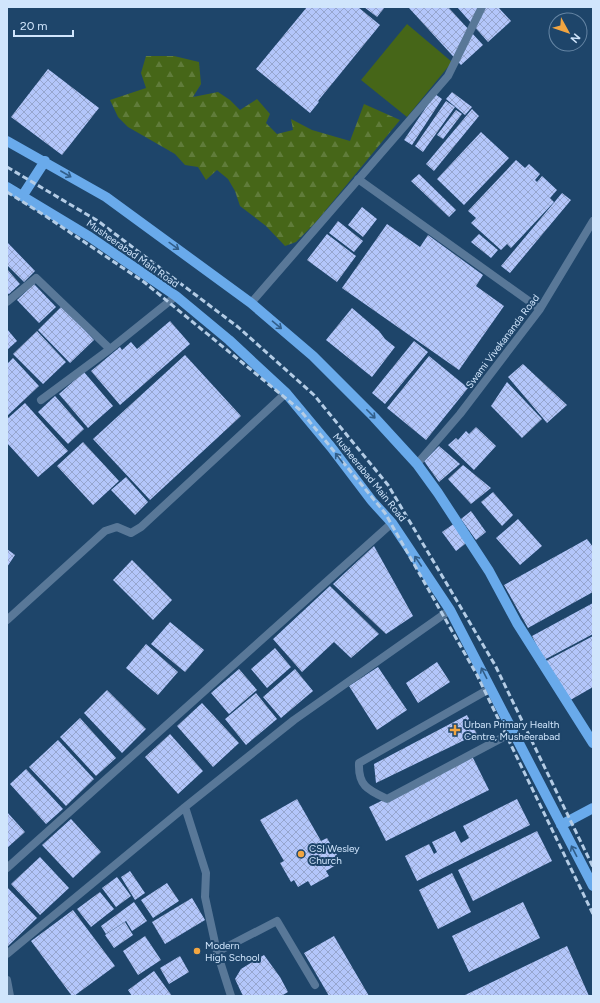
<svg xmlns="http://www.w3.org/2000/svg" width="600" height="1003" font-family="Figtree,sans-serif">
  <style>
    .green { fill: #466618 }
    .forest { fill: url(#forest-firs) }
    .building { fill: url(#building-cross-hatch) }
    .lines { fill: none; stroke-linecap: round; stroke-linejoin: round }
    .minor { stroke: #597898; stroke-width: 8 }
    .primary { stroke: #69aaeb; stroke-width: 10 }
    .rail { stroke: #b4cce5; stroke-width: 3; stroke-dasharray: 6 3; stroke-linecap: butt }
    .oneway { stroke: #315e8a }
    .poi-dot { fill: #f2a541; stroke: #1e456a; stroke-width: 1.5 }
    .labels { text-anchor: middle; stroke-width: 4; stroke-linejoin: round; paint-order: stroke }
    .street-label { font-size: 10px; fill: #d0e5fc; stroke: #1e456a }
    .poi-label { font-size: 10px; fill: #d0e5fc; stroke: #1e456a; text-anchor: start }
  </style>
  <defs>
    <pattern id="forest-firs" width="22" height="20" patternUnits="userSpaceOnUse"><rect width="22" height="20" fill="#466618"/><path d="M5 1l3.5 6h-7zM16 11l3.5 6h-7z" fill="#607c3a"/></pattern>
    <pattern id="building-cross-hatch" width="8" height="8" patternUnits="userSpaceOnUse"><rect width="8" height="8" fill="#b3c6fa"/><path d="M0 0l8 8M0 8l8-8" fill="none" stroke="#96a6ce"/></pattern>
  </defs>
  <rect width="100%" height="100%" fill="#1e456a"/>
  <path class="green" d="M407 24 452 62 407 117 361 80Z"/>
  <path class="forest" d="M146 56H174L199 62 201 84 193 97 218 92 230 100 240 110 257 99 270 114 266 123 277 134 293 130 291 119 312 130 350 141 364 104 400 120 316 222 296 242 285 246 266 226 240 206 235 191 228 179 217 170 206 180 198 167 185 165 175 154 128 127 118 117 110 100 146 88 141 73Z"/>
  <path class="building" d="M307 7H358L380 25 318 101 319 102 310 113 256 69Z
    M364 7H385L377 17Z
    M411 7H448L483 45 461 65 409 8Z
    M457 7H498L511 21 488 42Z
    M48 69 99 108 62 155 11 117Z
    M452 92 472 107 465 115 446 99Z
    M435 94 442 99 412 145 404 140Z
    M446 101 455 107 423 152 415 146Z
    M472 109 479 116 434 171 426 164Z
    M456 110 462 114 443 139 437 135Z
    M481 132 509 158 464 205 437 179Z
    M516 160 525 168 529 164 540 174 535 180 537 182 542 176 557 190 550 198 554 202 511 248 507 244 501 250 471 223 476 218 468 211Z
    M419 174 456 210 449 217 411 181Z
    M562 193 571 200 510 273 501 266Z
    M362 207 377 219 363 237 348 225Z
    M338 221 363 241 354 252 329 233Z
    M387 224 420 247 428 235 483 275 476 286 504 306 459 370 342 288Z
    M327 234 356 256 337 282 307 260Z
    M479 234 498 250 491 258 471 242Z
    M7 242 35 271 24 282 7 265Z
    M7 269 20 284 9 294 7 293Z
    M34 284 56 307 39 323 17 300Z
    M62 306 94 340 70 363 38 330Z
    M352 308 379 331 385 339 395 347 372 377 326 340Z
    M170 321 190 344 120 405 91 371 120 347 122 350 131 342 137 349Z
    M7 329 17 341 7 350Z
    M37 331 66 362 43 384 13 354Z
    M414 341 428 352 385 404 372 393Z
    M185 355 241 416 150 500 93 439Z
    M429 356 468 388 426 440 387 408Z
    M13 358 39 386 7 416V364Z
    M523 364 567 405 547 423 508 377Z
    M84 372 113 406 88 428 59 394Z
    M507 382 542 419 522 438 491 406Z
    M55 396 84 429 68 444 38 412Z
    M25 403 68 451 38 477 7 443V419Z
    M476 427 496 446 474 470 448 445 456 438 458 440 466 431 469 434Z
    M83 442 119 481 93 505 57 466Z
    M439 446 460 464 439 482 424 461Z
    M463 465 491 488 471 504 448 479Z
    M126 477 148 502 135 515 111 490Z
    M493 492 513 515 502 526 481 502Z
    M471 511 486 532 476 540 461 519Z
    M518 519 542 546 520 565 496 538Z
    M455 523 469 541 456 551 442 532Z
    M587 539 593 547V592L528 628 504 585Z
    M374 546 413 616 386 634 333 584Z
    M7 549 15 555 7 567Z
    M132 560 172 600 153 620 113 580Z
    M330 586 379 634 351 658 334 642 302 672 273 639Z
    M593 603V634L544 660 532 636Z
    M170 622 204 650 185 672 151 644Z
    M593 636V687L567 702 546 661Z
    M146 644 178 672 158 695 126 668Z
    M275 648 291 667 267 688 251 669Z
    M437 662 450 682 418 703 406 683Z
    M378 667 407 710 377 730 349 686Z
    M239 669 257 690 229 714 211 693Z
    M295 669 313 691 281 718 263 697Z
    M107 690 146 729 122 753 84 713Z
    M256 693 277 719 246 745 225 719Z
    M202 703 239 743 213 767 177 726Z
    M467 715 477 734 376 783 374 764Z
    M80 718 116 758 96 776 60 737Z
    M170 734 203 771 178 794 145 757Z
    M58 740 94 779 66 806 29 767Z
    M472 756 489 790 386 841 369 807Z
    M26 769 63 809 46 824 10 784Z
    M297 799 321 841 327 838 337 855 332 859 336 865 326 871 329 876 311 886 308 881 298 887 294 880 291 882 280 863 284 861 260 820Z
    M517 799 530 825 417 881 405 856 429 844 434 854 437 852 432 842 455 831 461 843 469 838 463 826Z
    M7 812 25 832 7 848Z
    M71 819 101 852 73 878 42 845Z
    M537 831 552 861 473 901 458 870Z
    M40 857 69 888 40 915 11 884Z
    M130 871 145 893 135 900 121 877Z
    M452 873 471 912 438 929 419 890Z
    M117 877 131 896 116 907 102 888Z
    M167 883 179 901 153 918 141 900Z
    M7 887 37 918 7 947Z
    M100 892 114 909 91 927 77 909Z
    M192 898 205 920 165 944 152 922Z
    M134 902 147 921 132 931 126 921 106 934 101 926Z
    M523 902 540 938 469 972 452 936Z
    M73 910 115 966 74 996H72L31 941Z
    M125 922 133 935 114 948 105 935Z
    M145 936 161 960 138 975 123 951Z
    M334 936 369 996H329L304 953Z
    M567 946 589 996H463Z
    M264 955 280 977 288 992 281 996H243L235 979 241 969Z
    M180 956 189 972 169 984 160 968Z
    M154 971 172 996H132L128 990Z"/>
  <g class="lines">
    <path class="minor" d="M358 179 540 309
      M7 302 36 278 110 349
      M251 303 448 76 482 7
      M41 400 110 349 176 296
      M417 464 460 414 540 309 593 221
      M7 620 105 531 117 527 131 533 141 527 286 393
      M491 688 359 763C358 786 368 790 387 799L513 732
      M185 807 206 873 205 897 217 952 231 996
      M7 868 392 523
      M217 952 277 921 315 985
      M7 954 185 807 294 720 450 610
      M7 980 10 996"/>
    <path class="primary" d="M7 141 106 197 251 303 313 356 374 417 417 464 438 493 489 571 517 623 593 743
      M7 187 90 237 176 296 229 340 286 393 331 447 372 501 392 523 450 610 593 886
      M23 195 45 161
      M561 825 593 808"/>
    <path class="rail" d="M7 167 98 221 238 327 314 395 388 485 495 665 593 867
      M7 192 44 215 144 282 300 410 385 513 477 675 593 914"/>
  </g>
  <defs><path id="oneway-shaft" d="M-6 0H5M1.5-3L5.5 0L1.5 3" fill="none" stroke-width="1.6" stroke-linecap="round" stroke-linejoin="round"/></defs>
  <g class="oneway">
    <use href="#oneway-shaft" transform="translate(66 174) rotate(30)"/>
    <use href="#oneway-shaft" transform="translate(174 246) rotate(36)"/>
    <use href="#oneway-shaft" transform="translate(277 325) rotate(40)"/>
    <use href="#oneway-shaft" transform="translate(371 414) rotate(45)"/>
    <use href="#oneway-shaft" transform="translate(339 458) rotate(-127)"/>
    <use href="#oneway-shaft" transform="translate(418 561) rotate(-124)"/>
    <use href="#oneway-shaft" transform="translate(484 673) rotate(-117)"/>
    <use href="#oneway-shaft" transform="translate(574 851) rotate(-117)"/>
  </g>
  <g class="poi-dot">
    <path d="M453 724h4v4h4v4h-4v4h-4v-4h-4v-4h4z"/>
    <circle cx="301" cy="854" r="4"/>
    <circle cx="197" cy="951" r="4"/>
  </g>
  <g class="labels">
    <g class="street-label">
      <text transform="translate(133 253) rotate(35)" y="4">Musheerabad Main Road</text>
      <text transform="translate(502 341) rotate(-53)" y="4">Swami Vivekananda Road</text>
      <text transform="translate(370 477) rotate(51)" y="4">Musheerabad Main Road</text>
    </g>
    <g class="poi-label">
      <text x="464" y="728">Urban Primary Health<tspan x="464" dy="12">Centre, Musheerabad</tspan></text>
      <text x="309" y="852">CSI Wesley<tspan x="309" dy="12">Church</tspan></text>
      <text x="205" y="949">Modern<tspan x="205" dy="12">High School</tspan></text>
    </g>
  </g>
  <rect width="600" height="1003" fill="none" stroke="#d0e5fc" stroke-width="16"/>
  <g transform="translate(568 32) rotate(130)"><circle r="19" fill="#1e456a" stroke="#6585a4"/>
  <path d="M0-3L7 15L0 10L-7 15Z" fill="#f2a541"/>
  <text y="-6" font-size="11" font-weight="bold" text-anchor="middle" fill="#d0e5fc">N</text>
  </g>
  <path d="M14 30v6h59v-6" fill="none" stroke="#d0e5fc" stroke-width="2"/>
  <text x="20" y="30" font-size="12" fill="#d0e5fc" stroke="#1e456a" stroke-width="3" paint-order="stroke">20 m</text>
</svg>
